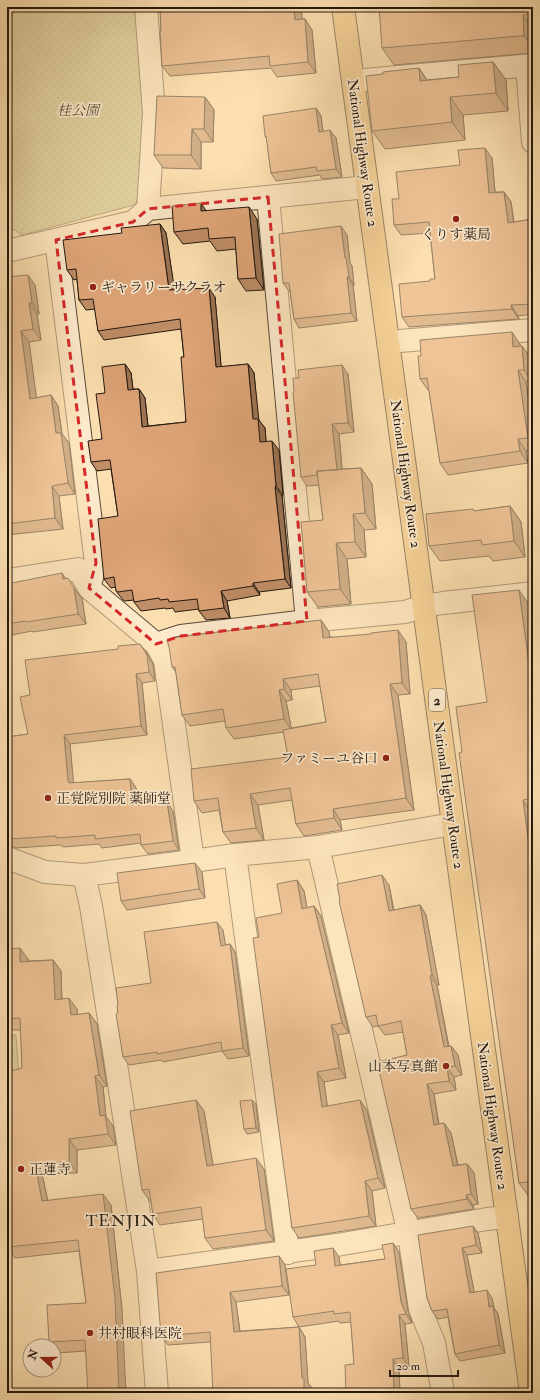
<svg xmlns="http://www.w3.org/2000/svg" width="540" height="1400" font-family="'IM FELL Double Pica','Noto Serif JP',serif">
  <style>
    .grass { fill: url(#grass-dots); stroke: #726c4c }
    .cemetery { fill: url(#cemetery-stones); stroke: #726c4c }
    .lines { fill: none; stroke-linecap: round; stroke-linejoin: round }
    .minor-casing { stroke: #584a38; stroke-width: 24 }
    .highway-casing { stroke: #221810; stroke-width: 24 }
    .minor { stroke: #fdeacc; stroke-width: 22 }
    .highway { stroke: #eec078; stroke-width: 22 }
    .wall { fill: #c08e67; stroke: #221810; fill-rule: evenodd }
    .shaded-wall { fill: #9c7454; stroke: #221810 }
    .building { fill: #dfa578; stroke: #221810 }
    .marked { fill: none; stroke: #d62828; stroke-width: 3; stroke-dasharray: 8 5; stroke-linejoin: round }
    .poi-dot { fill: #8f2418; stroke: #fdeacc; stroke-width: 1.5 }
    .labels { text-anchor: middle; stroke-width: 3.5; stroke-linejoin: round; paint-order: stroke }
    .shield { fill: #fdeacc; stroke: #645748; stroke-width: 1 }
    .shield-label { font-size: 13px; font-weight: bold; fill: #221810 }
    .park-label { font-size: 14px; font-style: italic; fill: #5a533a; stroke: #fdeacc }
    .street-label { font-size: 14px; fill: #221810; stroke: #fdeacc }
    .poi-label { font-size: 14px; fill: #221810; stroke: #fdeacc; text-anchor: start }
    .quarter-label { font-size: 16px; letter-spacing: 1px; fill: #221810; stroke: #fdeacc }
  </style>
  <defs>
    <pattern id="grass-dots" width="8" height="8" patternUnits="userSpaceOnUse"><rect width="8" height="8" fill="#c2c189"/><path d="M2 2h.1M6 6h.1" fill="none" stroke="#a6a575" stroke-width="1.8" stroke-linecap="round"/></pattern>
    <pattern id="cemetery-stones" width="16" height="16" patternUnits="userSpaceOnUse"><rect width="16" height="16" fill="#c2c189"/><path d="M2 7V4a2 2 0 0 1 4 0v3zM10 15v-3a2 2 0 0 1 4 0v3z" fill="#a6a575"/></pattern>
  </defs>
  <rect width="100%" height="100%" fill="#fcdfb0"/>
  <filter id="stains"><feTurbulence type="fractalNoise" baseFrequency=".005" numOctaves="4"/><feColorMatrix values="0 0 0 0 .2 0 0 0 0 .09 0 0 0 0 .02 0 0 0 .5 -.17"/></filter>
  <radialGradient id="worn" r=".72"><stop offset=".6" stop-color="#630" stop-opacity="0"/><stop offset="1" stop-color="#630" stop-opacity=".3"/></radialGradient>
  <path class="grass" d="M7 7H140L150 114 139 198 134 205 22 235 11 228 7 222Z"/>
  <path class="cemetery" d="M7 1035H16L19 1077 7 1080Z"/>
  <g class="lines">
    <g class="minor-casing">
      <path id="minor" d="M146 7 154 113 148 209
        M527 66 533 142
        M353 81 533 65
        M268 197 307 621
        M56 240 96 563 89 588
        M7 251 133 222 148 209 367 187
        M388 342 533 330
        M7 580 78 569 89 588 156 644 165 660 193 861
        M156 644 181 636 307 621 405 612 424 606 443 603 533 593
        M318 847 409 1234 420 1309 434 1343 443 1393
        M235 855 288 1253
        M7 858 45 872 84 875 193 861 235 855 318 847 453 824
        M84 875 91 906 108 1013 148 1271 157 1393
        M148 1271 337 1245 487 1219 507 1217"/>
    </g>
    <g class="highway-casing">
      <path id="highway" d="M343 7 453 824 531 1393"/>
    </g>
    <use href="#minor" class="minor"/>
    <use href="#highway" class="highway"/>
  </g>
  <path class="wall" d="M160 7H301L302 19H305L312 30 316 73 277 77 271 68 170 76 162 66 161 31Z
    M533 7V53L394 65 382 48Z
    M493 62 506 80 508 111 463 115 465 140 385 149 372 131 419 68 427 80 459 77Z
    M205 97 214 110 213 142H201V169L163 168 154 155Z
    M316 108 321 116 323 131 336 138 342 177 322 179 320 175 276 181 271 173 267 139 265 136Z
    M492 158 495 192H504L511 202 514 222 533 219V314L518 316 519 319 409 327 402 317 430 281 435 279 430 233 401 235 394 225 399 199 460 165Z
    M206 211 257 219 264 290 246 291 238 279 236 249 217 251 210 241 183 244 174 232Z
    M160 224 166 233 174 289 215 297 221 367 248 364 254 373 258 419 265 428 266 442 279 450 283 495 282 496 291 588 259 592 260 595 227 601 230 618 206 620 199 611V609L175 612 173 608 166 609 165 608 141 611 134 602V600L125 601 123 600 116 591V587L111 588 104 579 118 516 111 469 97 471 91 462 102 439 105 393 125 364 131 373 133 389H139L145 398 148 426 186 422 184 357 181 329 104 340 98 331 95 309 86 310 79 300 77 279 74 280 67 270 122 233Z
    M347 235 350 263 352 266 354 285H353L357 321 299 328 294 319 290 291H289L283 283Z
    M7 277 35 285 39 314H37L41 340 29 342 36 398 51 395 58 406 62 434 69 443 75 494 59 496 63 529 7 535Z
    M520 344V346H522L530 357 532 381 526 382 533 430V450L526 451 528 463 448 475 440 463 429 390H428L420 379Z
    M348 374 354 432 339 434 342 469 361 468 372 484 376 529 364 530 366 557 347 559 351 604 318 607 307 592 323 520 319 485 307 486 301 477Z
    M510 506 521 522 525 557 493 561 489 556 440 561 429 546 474 511Z
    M66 579 82 598 86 624 33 632 32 631 7 636V584Z
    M530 606 533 626V1198H530L519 1183 462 752 487 702Z
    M321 620 329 632 330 637 406 642 410 694 398 695 414 810 340 820 342 830 304 836 296 824 292 800 258 805 264 840 231 843 223 832 219 810 202 813 194 801 288 757 284 732 234 739 226 728 225 721 190 726 182 715 176 672 172 667ZM320 686 326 722 291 728 286 701 292 700 291 690Z
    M147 653 153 664 155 681 142 683 147 735 70 744 73 783 130 779 136 788 137 803 173 811 179 850 148 854 141 845V843L102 848 99 844 63 847 61 845 16 848 11 846H7V737L28 734 30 695Z
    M202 872 205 898 127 910 121 901Z
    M297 880 304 891 307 908 314 906 321 916 349 1033 338 1035 346 1078 324 1082 327 1106 367 1110 385 1188 372 1191 376 1226 299 1238 292 1228 259 937 282 913Z
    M389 885 394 910 420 905 426 915 439 985H437L449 1046H451L458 1055 462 1075 454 1077 456 1090 434 1094 439 1124 444 1123 451 1133 458 1165 467 1164 474 1173 478 1204 473 1205 474 1209 418 1218 411 1209 407 1055 403 1032 385 1035 378 1026 373 1027 366 1017Z
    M223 930 225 945 230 944 235 952 249 1056 228 1059 222 1051 163 1062 162 1060 129 1065 123 1057 118 1013V1005L151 983Z
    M7 949 28 959V961L53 960 61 971 62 999 77 1009V1015L89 1013 97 1024 107 1086 103 1087 106 1117 113 1126 116 1145 77 1150V1173L42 1174 48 1201 111 1205 122 1310 86 1351 57 1353 54 1349V1346H52L49 1342 86 1303 79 1251 15 1258 7 1247 22 1068 21 1030H7Z
    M196 1100 204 1111 213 1165 264 1169 274 1241 213 1249 205 1238 203 1219 160 1225 153 1214 151 1201H150L142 1190Z
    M256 1104 259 1132 247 1134 244 1129Z
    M473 1226 478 1233 482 1253 467 1255 474 1292 492 1298 494 1308 498 1314 505 1353 460 1361 455 1354 448 1317 438 1319 432 1311 427 1298Z
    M393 1243 399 1252 408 1311 412 1323 405 1324 409 1367 399 1368 400 1393H346L354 1364 351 1322 340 1323 339 1321 299 1327 293 1317 316 1265 339 1257 340 1265 385 1259Z
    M279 1256 285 1265 289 1295 236 1302 240 1331 299 1327 305 1337 308 1383 311 1387 210 1342 168 1345 161 1336Z"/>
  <path class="shaded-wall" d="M294 7H301L303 31 295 20Z
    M523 15 533 30V48L524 36Z
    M305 19 312 30 316 73 308 62Z
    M493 62 506 80 508 111 496 93Z
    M419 68 431 87 420 81Z
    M205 97 214 110 213 142 204 129Z
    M450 97 463 115 465 140 452 122Z
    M316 108 321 116 324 140 319 132Z
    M192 129 201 142V169L191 155Z
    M330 130 336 138 342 177 336 169Z
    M485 148 492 158 496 203 489 193Z
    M504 192 511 202 515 233 508 223Z
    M201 203 209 215 201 211Z
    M249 207 257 219 264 290 256 278Z
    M160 224 166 233 176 299 169 290Z
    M341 226 347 235 350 263 352 266 354 285 349 277 345 258Z
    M28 275 35 285 39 314 32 303Z
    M347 277 353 285 357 321 351 313Z
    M209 288 215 297 222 376 216 367Z
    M29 303 37 314 41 340 33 329Z
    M511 305 518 316 519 319 512 309Z
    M21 331 29 342 38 409 30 399Z
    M512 332 520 344 521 358 513 347Z
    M522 346 530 357 532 381 524 370Z
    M125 364 131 373 134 399 128 390Z
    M248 364 254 373 259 421 258 419 265 428 267 452 260 442 253 419Z
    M342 365 348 374 354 432 348 423Z
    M518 370 526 382 533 430V445L528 438Z
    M139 389 145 398 149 436 142 427Z
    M51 395 58 406 62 434 69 443 75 494 68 483 56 433Z
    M332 424 339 434 343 483 337 474Z
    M518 439 526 451 528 463 520 451Z
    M272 441 279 450 283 495 276 486Z
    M361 468 372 484 376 529 365 513Z
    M52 486 59 496 63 529 55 518Z
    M275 487 282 496 291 588 285 579Z
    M510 506 521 522 525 557 514 541Z
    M353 514 364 530 366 557 355 542Z
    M336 543 347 559 351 604 340 589Z
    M62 573 69 583 63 579Z
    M253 583 259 592 260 595 253 586Z
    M74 588 82 598 86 624 78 614Z
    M519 590 530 606 533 626V694Z
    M221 591 227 601 230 618 224 608Z
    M321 620 329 632 331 649 323 638Z
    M398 630 406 642 410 694 402 683Z
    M140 644 147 653 153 664 155 681 149 672Z
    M136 674 142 683 147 735 141 726Z
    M283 679 291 690 292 700 284 689Z
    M390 684 398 695 414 810 406 798Z
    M279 690 286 701 292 731 284 719Z
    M64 735 70 744 74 787 68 781Z
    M130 779 136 788 138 813 132 804Z
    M250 794 258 805 264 840 256 828Z
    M523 800 533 815V876Z
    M167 802 173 811 179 850 173 841Z
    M333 809 340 820 342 830 334 818Z
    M195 863 202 872 205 898 199 889Z
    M382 875 389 885 395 921 389 911Z
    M297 880 304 891 309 919 302 909Z
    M420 905 426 915 439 985 432 975Z
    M314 906 321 916 349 1033 342 1023Z
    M217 922 223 930 227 954 221 946Z
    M230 944 235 952 249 1056 243 1048Z
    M20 948 28 959V973L20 962Z
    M53 960 61 971 62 1011 55 1000Z
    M430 976 437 985 450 1056 444 1047Z
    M69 998 77 1009 78 1026 71 1015Z
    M89 1013 97 1024 107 1086 99 1075Z
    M331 1025 338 1035 346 1078 339 1068Z
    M451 1046 458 1055 462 1075 455 1066Z
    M447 1067 454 1077 456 1090 449 1081Z
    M317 1072 324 1082 329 1117 322 1107Z
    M95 1076 103 1087 106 1117 113 1126 116 1145 108 1134 100 1116Z
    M427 1084 434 1094 440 1135 434 1125Z
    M196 1100 204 1111 215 1177 207 1166Z
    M252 1100 256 1104 259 1132 256 1128Z
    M360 1100 367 1110 385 1188 378 1178Z
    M444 1123 451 1133 460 1176 453 1166Z
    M69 1139 77 1150V1173L69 1162Z
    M256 1158 264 1169 274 1241 266 1230Z
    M35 1163 42 1174 50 1212 42 1201Z
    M467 1164 474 1173 478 1204 471 1194Z
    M365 1181 372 1191 376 1226 369 1216Z
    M103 1194 111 1205 122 1310 126 1393H119Z
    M466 1195 473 1205 474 1209 467 1199Z
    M473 1226 478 1233 482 1253 476 1245Z
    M393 1243 399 1252 408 1311 412 1323 406 1314 401 1302Z
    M333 1248 339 1257 342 1275 335 1266Z
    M462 1248 467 1255 476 1301 470 1293Z
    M279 1256 285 1265 289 1295 282 1286Z
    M487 1290 492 1298 494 1308 498 1314 505 1353 499 1345 489 1307Z
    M230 1292 236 1302 241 1341 234 1332Z
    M399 1315 405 1324 409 1367 403 1358Z
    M299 1327 305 1337 308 1383 311 1387 310 1393H304L302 1378Z
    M393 1359 399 1368 400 1393H394Z"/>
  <path class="building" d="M160 7H294L295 20 305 19 308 62 270 66 269 56 162 66 160 32 161 31Z
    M379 7H533V14L523 15 524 36H520L382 48Z
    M493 62 496 93 450 97 452 122 372 131 366 76 383 74V72L419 68 420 81 459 77 458 65Z
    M157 96 205 97 204 129H192L191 155H154Z
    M316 108 319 132 330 130 336 169 317 171 316 167 271 173 266 136H265L263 116Z
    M485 148 489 193 504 192 508 223 533 219V304L511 305 512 309 402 317 399 284 430 281V279H435L429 222 394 225 392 199H399L396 172 460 165 458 150Z
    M201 203V211L249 207 256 278 238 279 235 237 209 239 208 228 174 232 172 206Z
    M160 224 169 290 209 288 216 367 248 364 253 419H258L260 442 272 441 276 486 275 487 285 579 253 583V586L221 591 224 608 199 611 197 599 169 602 168 599 160 600 159 598 134 602 132 590 118 592 116 591 114 577 104 579 98 519 118 516 110 460 91 462 88 441 102 439 96 394 105 393 102 367 125 364 128 390 139 389 142 427 186 422 181 357H184L180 319 98 331 93 299 79 300 76 269 67 270 63 240 122 233 121 228Z
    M341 226 345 258H346L349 277H347L351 313 294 319 289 283H283L279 234Z
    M28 275 32 303H29L33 329 21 331 30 399 51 395 56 433H61L68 483 52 486 55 518 7 524V277Z
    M512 332 513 347 522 346 524 370H518L528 438 518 439 520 451 440 463 427 378 420 379 418 356H421L420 340Z
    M342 365 348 423 332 424 337 470 317 471V475L301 477 293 392H294L293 378H299L298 370Z
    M361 468 365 513 353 514 355 542 336 543 340 589 307 592 301 522 323 520 317 471Z
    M510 506 514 541 482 545 481 540 429 546 426 514 473 509 474 511Z
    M62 573 63 579 68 578 74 588 78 614 26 622 25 621 7 624V584Z
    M519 590 533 694V798L523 800 533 876V1181L519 1183 459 753 462 752 456 707 487 702 472 595Z
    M321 620 323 638 371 634V633L398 630 402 683 390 684 406 798 333 809 334 818 296 824 290 788 250 794 256 828 223 832 218 798 194 801 191 769 288 757 283 730 326 722 318 674 283 679 284 689 279 690 284 719 226 728 223 709 182 715 175 667H172L169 647 167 640 176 637Z
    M140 644 147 655 149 672 136 674 141 726 64 735 68 781H69V783L130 779 132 804 167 802 173 841 141 845 140 834 95 839V835L56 838V836L10 839 7 838V737L28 734 20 697 30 695 25 660 118 649V646Z
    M195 863 199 889 121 901 117 873Z
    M382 875 389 911 420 905 432 975 430 976 444 1047 451 1046 455 1066 447 1067 449 1081 427 1084 434 1125 444 1123 453 1166 467 1164 471 1194 466 1195 467 1199 411 1209 377 1062 407 1055 401 1021 378 1026 376 1015 366 1017 339 901H340L337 884Z
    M297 880 302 909 314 906 342 1023 331 1025 339 1068 317 1072 322 1107 360 1100 378 1178 365 1181 369 1216 292 1228 253 938 259 937 256 918 282 913 277 884Z
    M217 922 221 946 230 944 243 1048 222 1051 221 1042 157 1054V1052L123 1057 116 1014 118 1013 117 1005H118L116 988 151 983 144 932Z
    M20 948V962L53 960 55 1000 69 998 71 1015 89 1013 99 1075 95 1076 100 1116 105 1115 108 1134 69 1139V1162L35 1163 42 1201 103 1194 115 1299 119 1393H88L85 1340 49 1342 47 1305 86 1303 78 1240 7 1247V1072L22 1068 20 1018 7 1019V949Z
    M196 1100 207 1166 256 1158 266 1230 205 1238 201 1207 153 1214 149 1189 142 1190 130 1111Z
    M252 1100 256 1128 244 1129 240 1101Z
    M473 1226 476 1245 462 1248 470 1293 487 1290 489 1307 493 1306 499 1345 455 1354 447 1309 432 1311 427 1298 418 1235Z
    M393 1243 401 1302 406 1314 399 1315 403 1358 393 1359 394 1393H346L345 1365 354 1364 350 1312 334 1314V1311L293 1317 286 1269 316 1265 314 1251 333 1248 335 1266 385 1259 382 1245Z
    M279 1256 282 1286 230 1292 234 1332 299 1327 302 1378H304V1393H213L210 1332 161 1336 156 1273Z"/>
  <path d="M0 0H540V1400H0ZM268 197 307 621 181 636 156 644 89 588 96 563 56 240 133 222 148 209Z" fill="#fcdfb0" fill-opacity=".55" fill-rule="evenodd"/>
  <path class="marked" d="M268 197 307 621 181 636 156 644 89 588 96 563 56 240 133 222 148 209Z"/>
  <g class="poi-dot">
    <circle cx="456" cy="219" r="4"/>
    <circle cx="93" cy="287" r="4"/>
    <circle cx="386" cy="758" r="4"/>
    <circle cx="48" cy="798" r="4"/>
    <circle cx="446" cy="1066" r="4"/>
    <circle cx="21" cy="1169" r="4"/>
    <circle cx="90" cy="1333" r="4"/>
  </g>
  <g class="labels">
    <rect class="shield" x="429" y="689" width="16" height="22" rx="3"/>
    <g class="shield-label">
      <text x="437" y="705">2</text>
    </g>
    <g class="park-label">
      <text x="78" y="115">桂公園</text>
    </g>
    <g class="street-label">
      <text transform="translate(363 153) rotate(82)" y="5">National Highway Route 2</text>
      <text transform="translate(406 474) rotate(82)" y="5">National Highway Route 2</text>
      <text transform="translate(449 795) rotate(82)" y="5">National Highway Route 2</text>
      <text transform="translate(493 1116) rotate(82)" y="5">National Highway Route 2</text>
    </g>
    <g class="poi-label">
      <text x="456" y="239" text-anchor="middle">くりす薬局</text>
      <text x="101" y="292">ギャラリーサクラオ</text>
      <text x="378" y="763" text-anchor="end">ファミーユ谷口</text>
      <text x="56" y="803">正覚院別院 薬師堂</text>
      <text x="438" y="1071" text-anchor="end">山本写真館</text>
      <text x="29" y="1174">正蓮寺</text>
      <text x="98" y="1338">井村眼科医院</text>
    </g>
    <g class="quarter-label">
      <text x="121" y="1226">TENJIN</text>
    </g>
  </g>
  <rect width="540" height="1400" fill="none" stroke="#fcdfb0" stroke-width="24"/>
  <rect x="8" y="8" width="524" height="1384" fill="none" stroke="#221810" stroke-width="2"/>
  <rect x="12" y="12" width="516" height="1376" fill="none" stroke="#221810"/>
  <g transform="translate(42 1358) rotate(291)"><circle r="19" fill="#fdeacc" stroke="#a59681"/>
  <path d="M0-3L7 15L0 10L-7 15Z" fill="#8f2418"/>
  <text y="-6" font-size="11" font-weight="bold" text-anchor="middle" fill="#221810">N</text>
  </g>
  <path d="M390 1370v6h68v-6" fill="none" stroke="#221810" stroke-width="2"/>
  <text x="396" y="1370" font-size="12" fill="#221810" stroke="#fdeacc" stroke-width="3" paint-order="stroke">20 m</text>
  <rect width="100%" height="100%" filter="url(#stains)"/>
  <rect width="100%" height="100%" fill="url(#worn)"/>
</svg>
